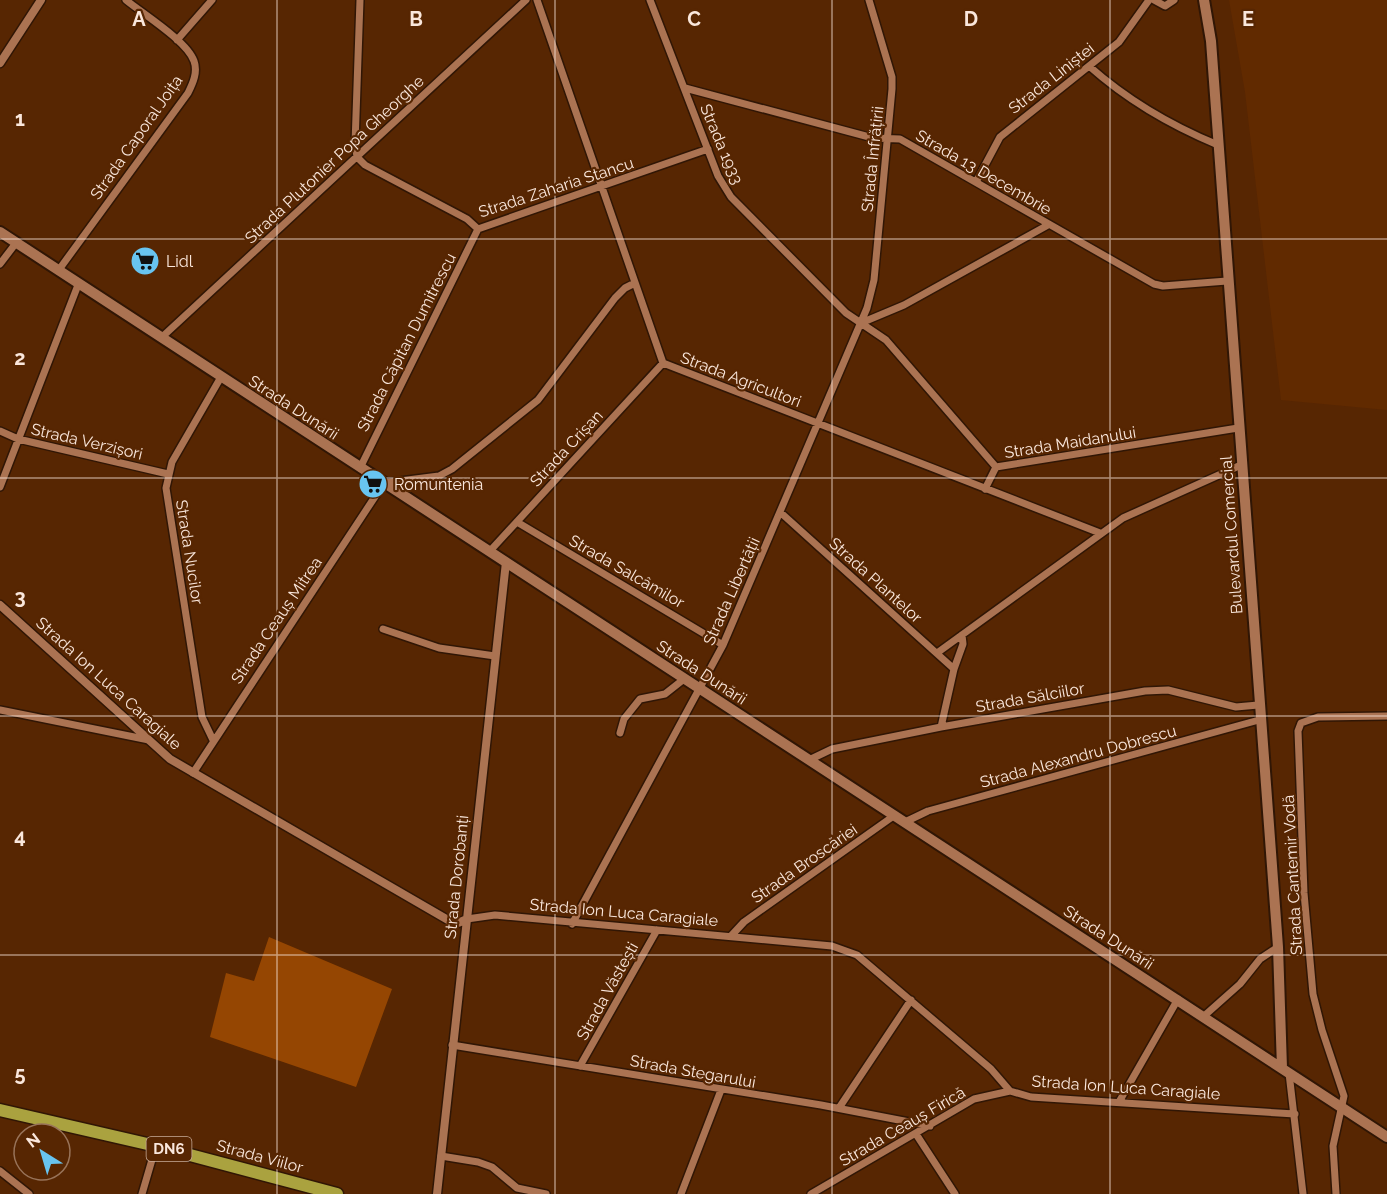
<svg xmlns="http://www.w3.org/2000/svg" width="1387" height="1194" font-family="Raleway,sans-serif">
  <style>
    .built { fill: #612a00 }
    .green { fill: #954602 }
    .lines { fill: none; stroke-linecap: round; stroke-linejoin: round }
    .minor-casing { stroke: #301605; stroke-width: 10 }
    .tertiary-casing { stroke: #301605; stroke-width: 11 }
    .secondary-casing { stroke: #301605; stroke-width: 14 }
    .trunk-casing { stroke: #301605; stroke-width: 15 }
    .minor { stroke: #ab7352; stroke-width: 7 }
    .tertiary { stroke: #ab7352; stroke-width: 8 }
    .secondary { stroke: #ab7352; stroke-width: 10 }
    .trunk { stroke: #aaa23f; stroke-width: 12 }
    .grid { fill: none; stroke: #fae7dc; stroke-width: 1.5; stroke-opacity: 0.55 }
    .labels { text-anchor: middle; stroke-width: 4.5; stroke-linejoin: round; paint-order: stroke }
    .shield { fill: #572602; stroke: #c9ad9b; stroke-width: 1.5 }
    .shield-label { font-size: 15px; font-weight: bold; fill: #fae7dc }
    .street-label { font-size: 16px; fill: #fae7dc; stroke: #572602 }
    .poi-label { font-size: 16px; fill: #fae7dc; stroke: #572602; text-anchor: start }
    .grid-label { font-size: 20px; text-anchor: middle; font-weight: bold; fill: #fae7dc; stroke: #572602; stroke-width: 4.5; stroke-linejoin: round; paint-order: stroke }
  </style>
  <rect width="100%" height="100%" fill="#572602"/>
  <path class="built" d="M1229 0H1387V410L1281 400 1245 92Z"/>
  <path class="green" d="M269 937 392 989 356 1087 210 1037 226 973 254 981Z"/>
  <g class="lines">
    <g class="minor-casing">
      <path id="minor" d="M360 0 355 144 357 157 365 165 467 219 478 229
        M537 0 663 363 1100 533
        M650 0 718 176 731 197 846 313 886 340 996 467 1238 428
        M1154 0 1165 6 1174 0
        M177 40 212 0
        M1089 66C1126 99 1172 126 1218 145
        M685 88 873 138 900 139 1154 284 1163 286 1227 281
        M976 182 1000 137 1119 42 1149 0
        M478 229 708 149
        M0 264 16 243
        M58 271 188 93C193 83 198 72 194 61 187 41 143 14 126 0
        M861 323 904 305 1048 225
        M161 338 526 0
        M0 431 18 439 168 474
        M360 468 478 229
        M0 487 78 285
        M985 489 996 467
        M780 512 954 669
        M517 522 723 645
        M489 552 663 363
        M383 629 439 648 495 656
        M937 653 1123 518 1241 465
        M0 710 149 740
        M941 727 954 669 963 644 962 635
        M620 733 624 719 640 699 665 694 684 679
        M213 740 202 717 166 488 172 462 221 377
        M809 760 832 749 941 727 1145 691 1168 690 1236 707 1258 705
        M193 773 384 483 439 476 452 469 538 400 615 298 625 288 635 283
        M905 822 928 811 1259 720
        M467 919 495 915 832 946 857 955 991 1069 1010 1091 1031 1097 1295 1114
        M572 924 723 645 867 308 874 280 892 89V77L869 0
        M731 936 744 922 895 815
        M1204 1016 1240 984 1260 959 1278 947
        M452 1045 821 1105 930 1126
        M580 1066 657 930
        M1289 1073 1303 1194
        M1119 1102 1178 999
        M839 1108 911 1000
        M916 1134 955 1194
        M441 1156 478 1162 492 1167 517 1188 546 1194
        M0 1171 29 1194
        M142 1194 156 1146
        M681 1194 721 1090
        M811 1194 974 1099 1010 1091
        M1336 1194 1333 1146 1344 1096 1322 1030 1313 994 1304 893 1298 731 1301 723 1318 717 1387 716"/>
    </g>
    <g class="tertiary-casing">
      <path id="tertiary" d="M0 63 41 0
        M0 605 170 759 448 920 458 923 467 919
        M437 1194 506 562"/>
    </g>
    <g class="secondary-casing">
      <path id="secondary" d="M1204 0 1211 41 1278 947 1282 1068
        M0 232 1387 1137"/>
    </g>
    <g class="trunk-casing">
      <path id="trunk" d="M0 1110 156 1146 337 1194"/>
    </g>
    <use href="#minor" class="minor"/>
    <use href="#tertiary" class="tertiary"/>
    <use href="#secondary" class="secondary"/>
    <use href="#trunk" class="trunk"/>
  </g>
  <path class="grid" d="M277 0V1194M555 0V1194M832 0V1194M1110 0V1194M0 239H1387M0 478H1387M0 716H1387M0 955H1387"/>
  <defs>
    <g id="supermarket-disc" transform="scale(1.5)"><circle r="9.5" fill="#68c4f0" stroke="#572602"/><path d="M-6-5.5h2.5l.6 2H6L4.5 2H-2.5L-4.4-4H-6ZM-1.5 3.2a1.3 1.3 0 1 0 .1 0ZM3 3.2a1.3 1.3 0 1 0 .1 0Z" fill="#111"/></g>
  </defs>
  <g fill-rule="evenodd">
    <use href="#supermarket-disc" x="145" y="261"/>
    <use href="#supermarket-disc" x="373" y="484"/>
  </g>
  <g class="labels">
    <rect class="shield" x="146.5" y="1137" width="45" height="24" rx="4.5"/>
    <g class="shield-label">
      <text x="169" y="1154">DN6</text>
    </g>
    <g class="street-label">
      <text transform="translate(1051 78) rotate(-38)" y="6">Strada Liniștei</text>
      <text transform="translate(136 137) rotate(-55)" y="6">Strada Caporal Joița</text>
      <text transform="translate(722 144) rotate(67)" y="6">Strada 1933</text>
      <text transform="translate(334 159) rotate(-43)" y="6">Strada Plutonier Popa Gheorghe</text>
      <text transform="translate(872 159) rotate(-84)" y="6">Strada Înfrățirii</text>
      <text transform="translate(984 172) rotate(30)" y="6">Strada 13 Decembrie</text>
      <text transform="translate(556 187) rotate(-18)" y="6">Strada Zaharia Stancu</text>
      <text transform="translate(406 342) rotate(-63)" y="6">Strada Căpitan Dumitrescu</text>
      <text transform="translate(741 379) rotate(21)" y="6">Strada Agricultori</text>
      <text transform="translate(294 407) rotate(33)" y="6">Strada Dunării</text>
      <text transform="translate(87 441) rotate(13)" y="6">Strada Verzișori</text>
      <text transform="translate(1070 442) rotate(-9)" y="6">Strada Maidanului</text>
      <text transform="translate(566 448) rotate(-47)" y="6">Strada Crișan</text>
      <text transform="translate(1231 535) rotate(-94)" y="6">Bulevardul Comercial</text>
      <text transform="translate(190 552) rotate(81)" y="6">Strada Nucilor</text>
      <text transform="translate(627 571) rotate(30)" y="6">Strada Salcâmilor</text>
      <text transform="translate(876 580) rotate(42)" y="6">Strada Plantelor</text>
      <text transform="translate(731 591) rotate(-66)" y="6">Strada Libertății</text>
      <text transform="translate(276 620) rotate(-56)" y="6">Strada Ceauș Mitrea</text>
      <text transform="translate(702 672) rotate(33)" y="6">Strada Dunării</text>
      <text transform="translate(109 683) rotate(42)" y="6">Strada Ion Luca Caragiale</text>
      <text transform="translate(1030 697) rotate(-10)" y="6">Strada Sălciilor</text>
      <text transform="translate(1078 756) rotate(-15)" y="6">Strada Alexandru Dobrescu</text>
      <text transform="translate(804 863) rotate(-35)" y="6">Strada Broscăriei</text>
      <text transform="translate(1292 875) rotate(-93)" y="6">Strada Cantemir Vodă</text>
      <text transform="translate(456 877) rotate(-84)" y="6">Strada Dorobanți</text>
      <text transform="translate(624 912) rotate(5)" y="6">Strada Ion Luca Caragiale</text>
      <text transform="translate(1109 937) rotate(33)" y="6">Strada Dunării</text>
      <text transform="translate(607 991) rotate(-61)" y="6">Strada Văstești</text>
      <text transform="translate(693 1071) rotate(10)" y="6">Strada Stegarului</text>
      <text transform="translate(1126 1087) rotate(4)" y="6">Strada Ion Luca Caragiale</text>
      <text transform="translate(902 1126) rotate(-30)" y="6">Strada Ceauș Firică</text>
      <text transform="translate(260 1156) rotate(15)" y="6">Strada Viilor</text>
    </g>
    <g class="poi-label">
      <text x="166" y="267">Lidl</text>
      <text x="394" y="490">Romuntenia</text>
    </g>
  </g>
  <g class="grid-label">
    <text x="139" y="26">A</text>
    <text x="416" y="26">B</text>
    <text x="694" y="26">C</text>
    <text x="971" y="26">D</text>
    <text x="1248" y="26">E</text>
    <text x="20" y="126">1</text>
    <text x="20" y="365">2</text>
    <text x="20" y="604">3</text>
    <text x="20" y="843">4</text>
    <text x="20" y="1081">5</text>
  </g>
  <g transform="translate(42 1152) rotate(323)"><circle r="28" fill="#572602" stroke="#987359" stroke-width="1.5"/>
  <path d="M0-4.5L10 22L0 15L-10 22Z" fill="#68c4f0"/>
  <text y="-9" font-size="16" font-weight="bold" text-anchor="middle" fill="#fae7dc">N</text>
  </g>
</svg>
